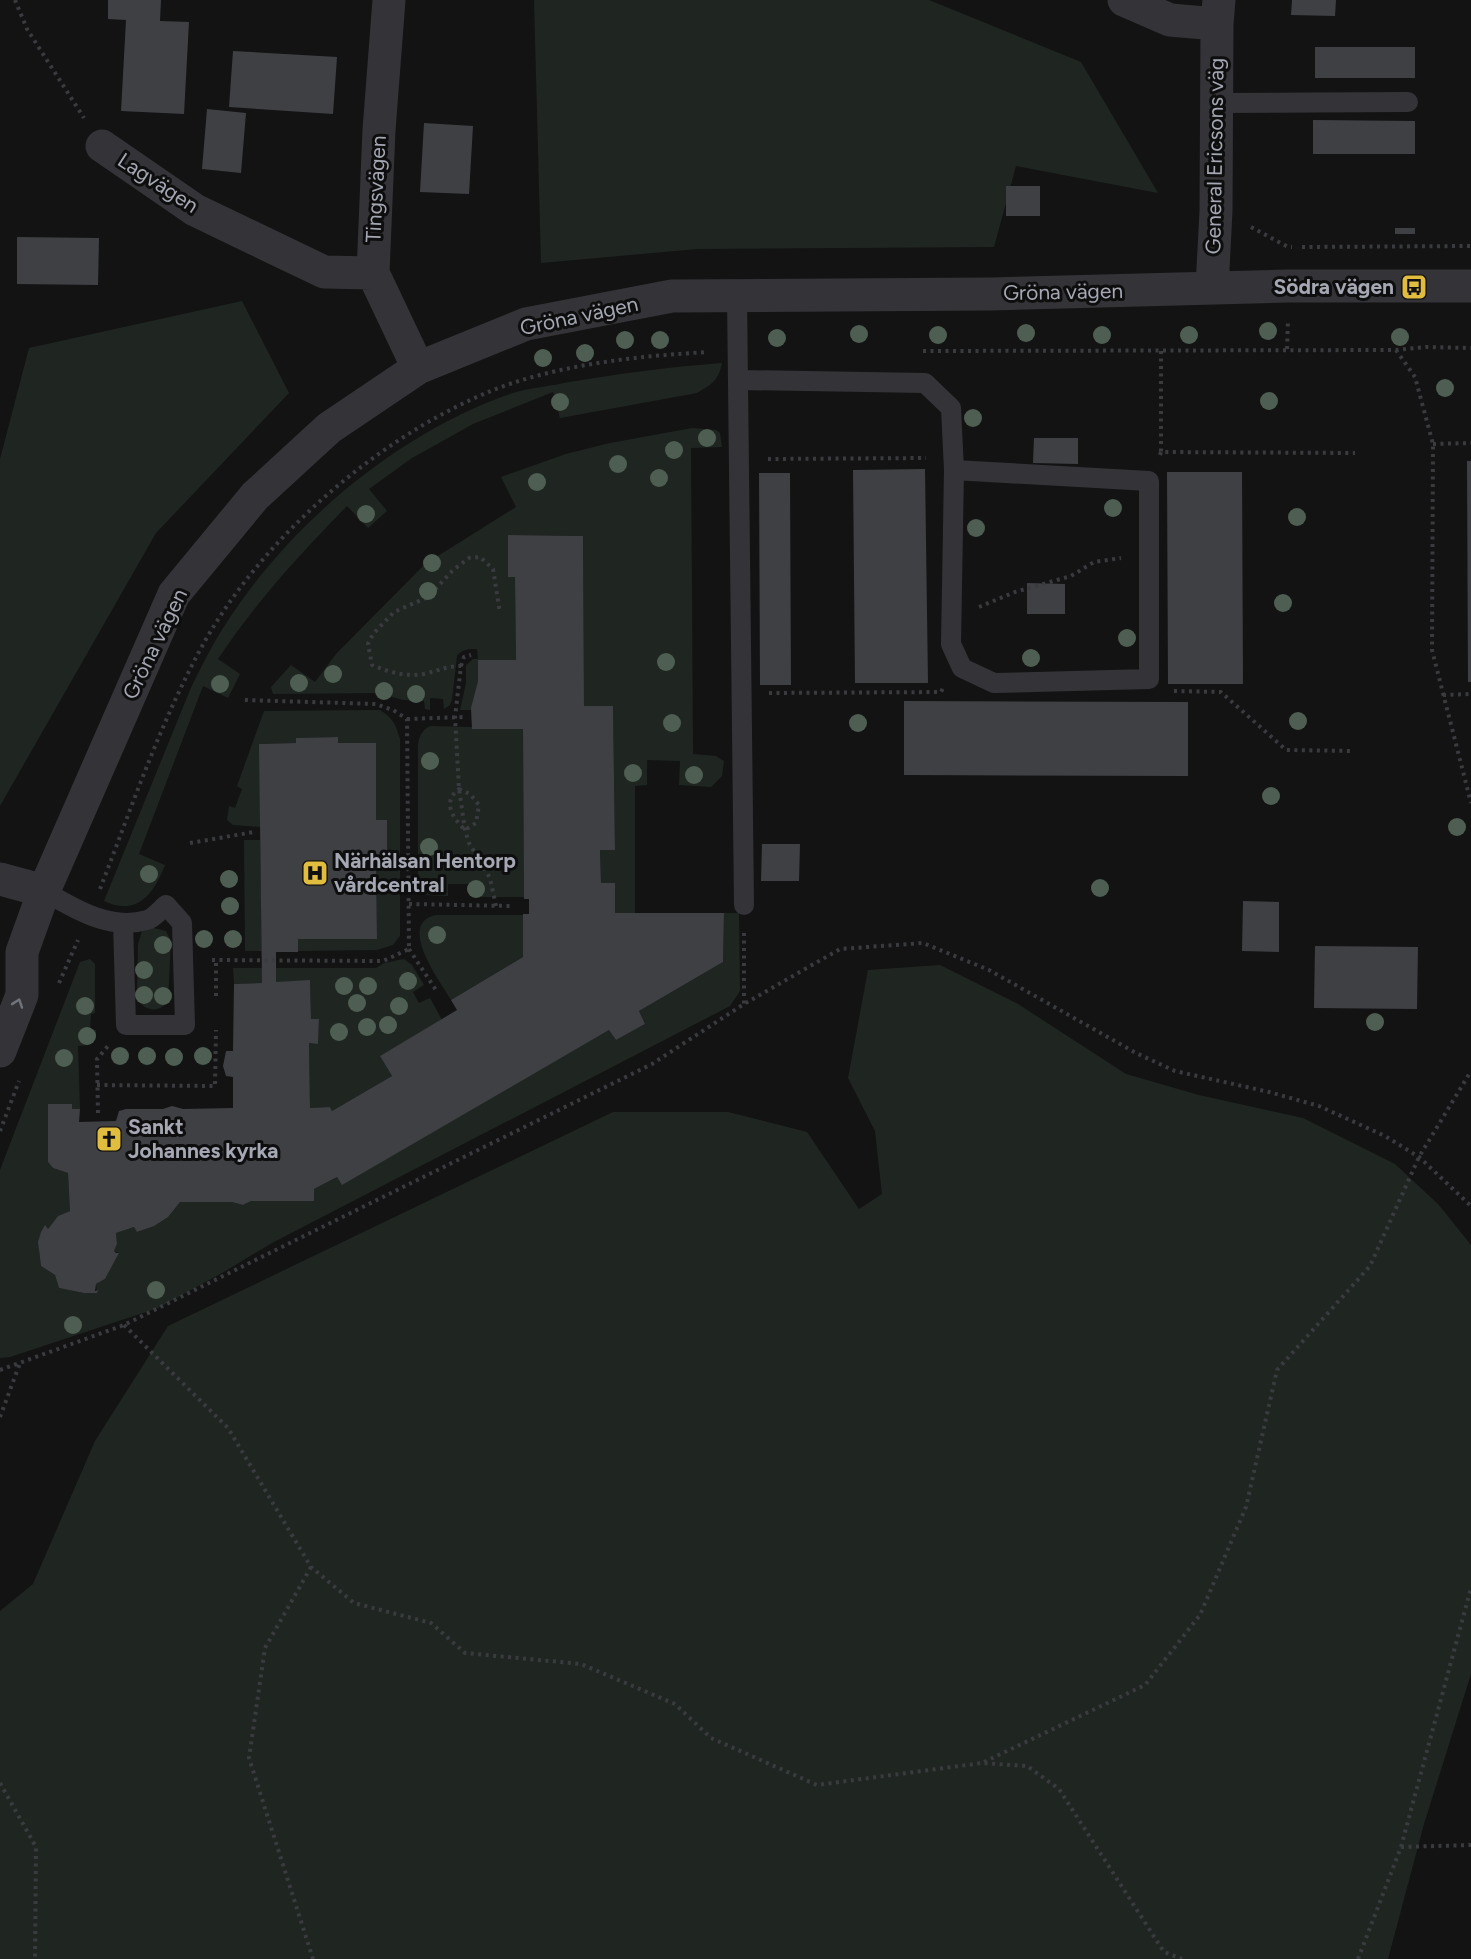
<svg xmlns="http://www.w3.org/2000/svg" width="1471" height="1959" font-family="Figtree,sans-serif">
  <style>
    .green { fill: #1f2621 }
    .building { fill: #3f4044 }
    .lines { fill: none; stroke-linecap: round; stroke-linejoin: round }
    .path { stroke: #3a3b3f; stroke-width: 4; stroke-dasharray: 3 4.5; stroke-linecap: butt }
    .service { stroke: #343438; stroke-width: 20 }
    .minor { stroke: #343438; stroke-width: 33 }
    .tree { fill: #4e5e52 }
    .oneway { stroke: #72747c }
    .labels { text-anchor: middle; stroke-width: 6; stroke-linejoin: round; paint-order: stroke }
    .street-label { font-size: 21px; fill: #a5a8b3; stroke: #0e0e0f }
    .poi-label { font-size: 21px; font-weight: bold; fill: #a5a8b3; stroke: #0e0e0f; text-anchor: start }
  </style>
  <rect width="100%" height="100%" fill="#131314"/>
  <path class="green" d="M534 0H929L1081 62 1158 193 1016 166 994 247 697 249 541 263Z
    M242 301 289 393 156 533 0 806V459L29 348Z
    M722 363C719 380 711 385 697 393L560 418 553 392 473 424 412 458 369 489 387 511 368 528 347 506C300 554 255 603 218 659L240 674 228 698 203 686 139 854 165 865C154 893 138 917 104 901L190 690C201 667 213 643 227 622 291 523 398 433 510 394 527 388 546 387 564 383 616 374 668 367 722 363Z
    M692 428 716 430 720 433 722 447 691 448 693 754 716 756 724 761 722 776 711 787 679 785 680 761 647 760V785L635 786V913H615V883H601L600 850H615L613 707 584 706 583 536 508 535V577H515L516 660H479L478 681 471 710H460L466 683V665L473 659H478L477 649C469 649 462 649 457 656L452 699 450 705 444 709 443 699 430 698V710L425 709 424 701 403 700 377 693 273 694 271 687 291 665 315 682 336 654 425 564 516 507 501 477 566 454 610 443Z
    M380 710C393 718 396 725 400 739V936L393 945 377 950 298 951V939H377L376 855H387V820H376L338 743 337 737 297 738 296 743 260 744V827L233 825 227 820 229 806 235 808 242 789 237 786 264 711Z
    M430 726 472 727V729H523L524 897H475L474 884H448V896L425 895 421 891 418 879V745C419 736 422 730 430 726Z
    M244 840H260L262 951H245Z
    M724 913H739L740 991 730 1006 272 1243 222 1273 158 1308 10 1357 0 1358V1170L80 962 90 959 95 964V1013L91 1014 90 1030H96V1036L89 1045 78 1046 80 1109H72V1104H48V1162L53 1168 68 1173 70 1211 58 1216 48 1229 45 1226C36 1239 39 1251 41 1266L55 1275 59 1288 84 1293H97L96 1284 105 1279 119 1253 114 1251 117 1244 116 1233 134 1227 138 1232C156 1225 167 1217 180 1202H232L243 1205 251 1201H313L314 1189 337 1177 342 1184 609 1030 616 1040 645 1024 639 1011 723 962Z
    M436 915H523V957L451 1000C440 981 396 923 436 915Z
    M150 927 166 931 171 941 168 1000C163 1010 153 1012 143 1006L137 995 138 944 142 931Z
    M404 959 412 965 424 985 413 992 419 1003 430 998 442 1020 380 1056 392 1076 332 1111 330 1107 310 1108 309 1043 318 1044 319 1019H311L310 981 234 984 233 968H376L384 963Z
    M940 965 1018 1004 1126 1074 1199 1095 1303 1118 1395 1164 1438 1204 1471 1245V1674L1424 1824 1388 1959H0V1611L33 1584 95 1441 168 1326 613 1112H728L807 1132 859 1209 882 1194 875 1131 848 1078 868 970Z"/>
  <path class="building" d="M108 0H161L160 21 189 22 184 114 121 111 126 20 108 19Z
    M1292 0H1336L1335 16 1291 15Z
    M1315 47H1415V78H1315Z
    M233 51 337 57 333 114 229 107Z
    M207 109 246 113 241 173 202 169Z
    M1313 120 1415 121V154H1313Z
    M424 123 473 126 469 194 420 192Z
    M1006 186H1040V216H1006Z
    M1395 228H1415V234H1395Z
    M17 237 99 238 98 285 17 284Z
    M1034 438H1078V464L1033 463Z
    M1467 461H1471V682H1468Z
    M925 469 928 683H855L853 470Z
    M1167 472H1242L1243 684H1168Z
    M759 473H790L791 685H760Z
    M508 535 583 536 584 706H613L615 850H600L601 883H615V913H724L723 962 639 1011 645 1024 616 1040 609 1030 342 1185 337 1177 314 1189V1201H251L243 1205 232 1202H180L168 1217 154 1226 137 1232 134 1227 116 1233 117 1244 114 1251 116 1253H119L105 1279 96 1284 95 1291 98 1290 97 1293H84L59 1288 55 1275 41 1266 38 1242 41 1232 45 1225 48 1229 58 1216 70 1211 68 1173 53 1168 48 1162V1104H72V1109H80L79 1122 116 1121 119 1111 126 1109H163L172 1106 183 1109 233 1108V1077L226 1076 223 1066 226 1051H233L234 984 262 983 259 744 296 743V738L338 737V743H376V820H387V855H376L377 939H298V952H276V982L310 980 311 1019H319L318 1044 309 1043 310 1108 330 1107 332 1111 392 1076 380 1056 457 1010 451 1000 523 957V914H529V899H524L523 729H472L471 708 478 681V660H516L515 577H508Z
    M1027 583 1065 584V614H1027Z
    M904 701 1188 702V776L904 775Z
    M762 844H800L799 881H761Z
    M1243 901 1279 902V952L1242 951Z
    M1315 946 1418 947 1417 1009 1314 1008Z"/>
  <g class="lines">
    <path class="path" d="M15 0 27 29 84 118
      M1251 227 1288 247H1292
      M1302 247 1471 246
      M1287 349 1288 320
      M1396 350 1415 377 1433 444 1432 650 1471 803
      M923 351 1396 350 1426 347 1471 348
      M1161 351V452
      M1433 444 1471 443
      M1160 455 1161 452 1355 453
      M768 459 926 458
      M979 607 1015 592 1071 576 1094 562 1121 558
      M461 666 464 657 471 655
      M1174 691 1221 692 1286 750 1353 751
      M769 693 941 692 943 688
      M1443 695 1471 694
      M407 719 464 717
      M459 789 470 794 479 805 476 823 465 830C452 817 442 802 459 789Z
      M190 843 254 832
      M100 889C131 809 159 726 200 650 258 542 373 441 486 393 552 365 637 356 708 352
      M409 904 510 906
      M496 906 490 878 469 843 465 830 459 789 455 717 461 666C447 666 437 671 424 674 406 677 388 672 372 665L368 644 373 634 394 612 428 597 453 570 469 558 480 557 493 569 500 613
      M744 933V1004
      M409 949 436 990
      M212 960 383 961 409 949 407 719 393 710 376 704 244 700
      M59 983 78 940
      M216 996V960
      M97 1085 215 1086 216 1030
      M98 1113 97 1059 108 1046
      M0 1131 19 1081
      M124 1325 228 1428 311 1567 354 1603 431 1623 465 1653 581 1664 675 1704 711 1738 817 1785 982 1763 1027 1766 1059 1789 1164 1952 1182 1959
      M0 1370 124 1325 652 1064 744 1004 840 949 923 943 989 970 1136 1053 1175 1071 1269 1092 1319 1106 1385 1136 1419 1157 1471 1206
      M0 1417 20 1363
      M311 1567 265 1648 249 1758 313 1959
      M984 1762 1145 1685 1200 1615 1246 1507 1277 1370 1370 1266 1419 1157 1471 1071
      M0 1783 36 1847 35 1959
      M1401 1847 1471 1845
      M1358 1959 1401 1847 1471 1588"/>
    <path class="service" d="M1217 103 1408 102
      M737 296 744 905
      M739 380 925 383 951 408 954 470 951 644 962 668 994 683 1149 679V481L954 470
      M44 891C75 909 110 931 147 920 154 918 160 910 166 905L182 923 185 1025H126L123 923"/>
    <path class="minor" d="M389 0 379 130 373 273 418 368
      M1124 0 1170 20 1217 24
      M102 146 195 210 324 272 373 273
      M1212 288 1216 211 1217 24 1219 0
      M0 879 44 891
      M0 1051 22 995V952L44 891 174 594 255 496 329 428 418 368 526 324 672 296 991 294 1287 286H1471"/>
  </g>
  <g class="tree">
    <circle cx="1268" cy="331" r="9"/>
    <circle cx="1026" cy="333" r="9"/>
    <circle cx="859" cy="334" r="9"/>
    <circle cx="938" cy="335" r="9"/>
    <circle cx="1102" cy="335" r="9"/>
    <circle cx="1189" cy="335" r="9"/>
    <circle cx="1400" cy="337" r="9"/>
    <circle cx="777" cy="338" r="9"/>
    <circle cx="625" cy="340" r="9"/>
    <circle cx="660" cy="340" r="9"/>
    <circle cx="585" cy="353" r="9"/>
    <circle cx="543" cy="358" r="9"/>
    <circle cx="1445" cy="388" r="9"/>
    <circle cx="1269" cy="401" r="9"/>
    <circle cx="560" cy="402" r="9"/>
    <circle cx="973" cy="418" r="9"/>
    <circle cx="707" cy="438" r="9"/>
    <circle cx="674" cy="450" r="9"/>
    <circle cx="618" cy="464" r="9"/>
    <circle cx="659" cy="478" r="9"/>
    <circle cx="537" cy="482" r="9"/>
    <circle cx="1113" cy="508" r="9"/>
    <circle cx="366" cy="514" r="9"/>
    <circle cx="1297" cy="517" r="9"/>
    <circle cx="976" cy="528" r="9"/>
    <circle cx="432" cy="563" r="9"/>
    <circle cx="428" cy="591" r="9"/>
    <circle cx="1283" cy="603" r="9"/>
    <circle cx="1127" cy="638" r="9"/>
    <circle cx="1031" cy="658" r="9"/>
    <circle cx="666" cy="662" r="9"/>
    <circle cx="333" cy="674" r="9"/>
    <circle cx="299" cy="683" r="9"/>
    <circle cx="220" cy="684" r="9"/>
    <circle cx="384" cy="691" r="9"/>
    <circle cx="416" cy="694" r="9"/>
    <circle cx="1298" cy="721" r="9"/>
    <circle cx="672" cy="723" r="9"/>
    <circle cx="858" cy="723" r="9"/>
    <circle cx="430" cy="761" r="9"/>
    <circle cx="633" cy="773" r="9"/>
    <circle cx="694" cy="775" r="9"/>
    <circle cx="1271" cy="796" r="9"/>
    <circle cx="1457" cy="827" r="9"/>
    <circle cx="429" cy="847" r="9"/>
    <circle cx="149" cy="874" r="9"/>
    <circle cx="229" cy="879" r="9"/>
    <circle cx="1100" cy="888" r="9"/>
    <circle cx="476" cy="889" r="9"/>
    <circle cx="230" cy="906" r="9"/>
    <circle cx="437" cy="935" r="9"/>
    <circle cx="204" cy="939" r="9"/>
    <circle cx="233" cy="939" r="9"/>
    <circle cx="163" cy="945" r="9"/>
    <circle cx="144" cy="970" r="9"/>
    <circle cx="408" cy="981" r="9"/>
    <circle cx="344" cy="986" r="9"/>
    <circle cx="368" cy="986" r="9"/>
    <circle cx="144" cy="995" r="9"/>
    <circle cx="163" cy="996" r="9"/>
    <circle cx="357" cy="1003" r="9"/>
    <circle cx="85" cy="1006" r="9"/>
    <circle cx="399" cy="1006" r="9"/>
    <circle cx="1375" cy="1022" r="9"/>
    <circle cx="388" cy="1025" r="9"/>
    <circle cx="367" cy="1027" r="9"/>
    <circle cx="339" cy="1032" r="9"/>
    <circle cx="87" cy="1036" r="9"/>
    <circle cx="120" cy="1056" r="9"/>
    <circle cx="147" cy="1056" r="9"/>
    <circle cx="203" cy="1056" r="9"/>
    <circle cx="174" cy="1057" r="9"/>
    <circle cx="64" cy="1058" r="9"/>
    <circle cx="156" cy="1290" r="9"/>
    <circle cx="73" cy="1325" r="9"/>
  </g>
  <defs><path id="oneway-chevron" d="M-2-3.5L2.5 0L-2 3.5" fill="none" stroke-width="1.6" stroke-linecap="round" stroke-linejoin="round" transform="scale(1.5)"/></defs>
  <use class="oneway" href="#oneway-chevron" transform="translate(18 1003) rotate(-71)"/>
  <defs>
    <g id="bus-square" transform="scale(1.35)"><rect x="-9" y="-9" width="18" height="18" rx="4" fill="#e0bd3f" stroke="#0e0e0f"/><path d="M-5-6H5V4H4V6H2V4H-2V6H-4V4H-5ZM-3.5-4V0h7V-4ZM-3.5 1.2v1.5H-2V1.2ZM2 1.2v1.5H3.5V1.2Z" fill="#111"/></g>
    <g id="hospital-square" transform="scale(1.35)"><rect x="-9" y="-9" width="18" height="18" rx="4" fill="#e0bd3f" stroke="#0e0e0f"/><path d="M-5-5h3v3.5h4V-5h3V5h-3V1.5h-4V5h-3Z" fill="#111"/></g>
    <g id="church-square" transform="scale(1.35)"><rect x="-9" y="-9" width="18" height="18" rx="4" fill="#e0bd3f" stroke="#0e0e0f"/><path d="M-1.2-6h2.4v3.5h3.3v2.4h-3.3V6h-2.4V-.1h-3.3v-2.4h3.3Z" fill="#111"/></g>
  </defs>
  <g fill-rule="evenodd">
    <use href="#bus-square" x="1414" y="287"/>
    <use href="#hospital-square" x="315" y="873"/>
    <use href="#church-square" x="109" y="1139"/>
  </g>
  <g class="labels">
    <g class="street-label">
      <text transform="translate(1215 156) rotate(-89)" y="7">General Ericsons väg</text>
      <text transform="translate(158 183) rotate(33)" y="7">Lagvägen</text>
      <text transform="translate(376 189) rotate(-87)" y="7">Tingsvägen</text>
      <text transform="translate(1063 292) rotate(-1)" y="7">Gröna vägen</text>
      <text transform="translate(579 316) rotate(-12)" y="7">Gröna vägen</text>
      <text transform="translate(155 644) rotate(-64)" y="7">Gröna vägen</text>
    </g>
    <g class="poi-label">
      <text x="1394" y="294" text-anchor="end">Södra vägen</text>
      <text x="334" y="868">Närhälsan Hentorp<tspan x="334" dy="24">vårdcentral</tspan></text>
      <text x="128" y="1134">Sankt<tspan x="128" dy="24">Johannes kyrka</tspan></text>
    </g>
  </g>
</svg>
